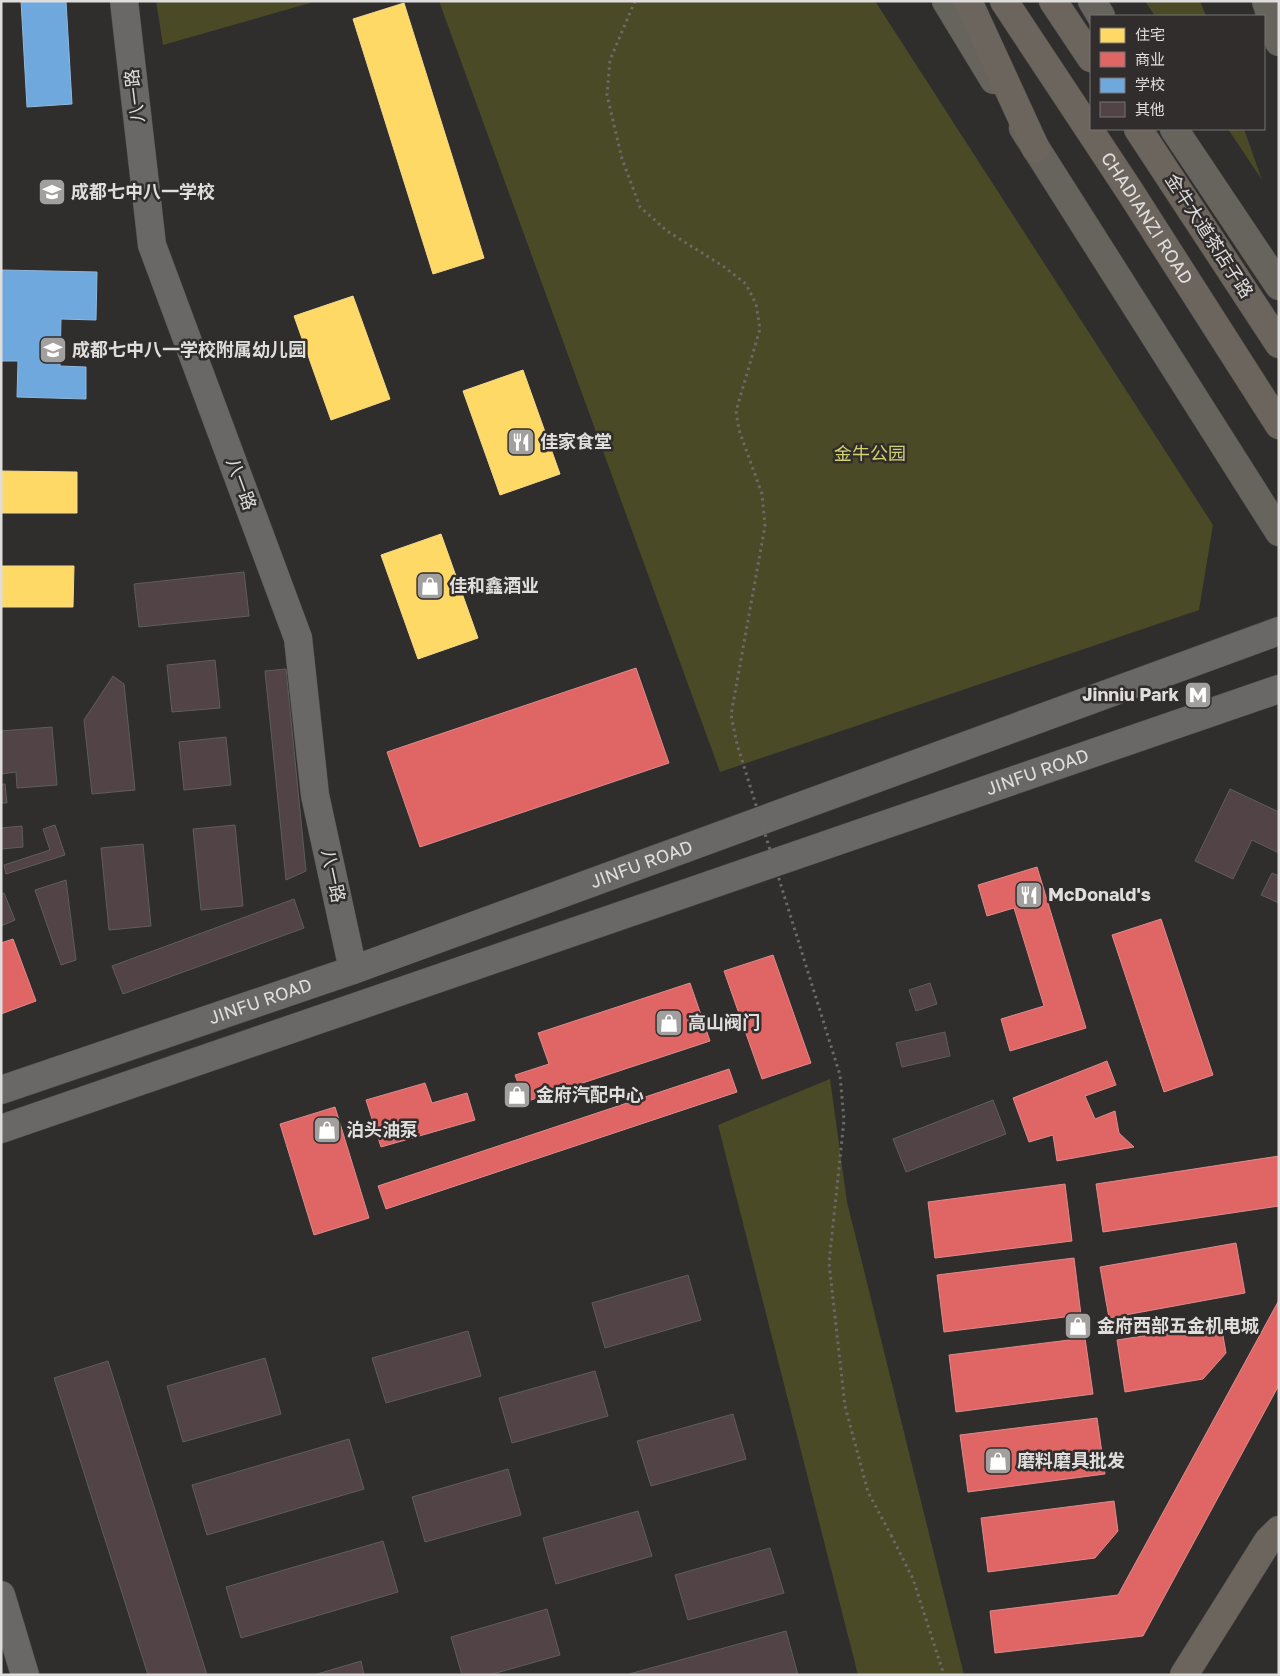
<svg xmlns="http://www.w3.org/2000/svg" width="1280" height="1676" font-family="'Golos Text','Noto Sans SC',sans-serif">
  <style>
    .green { fill: #4a4a26 }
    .homes { fill: #ffd966; stroke: #f6da8a }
    .shops { fill: #e06666; stroke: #e08a8a }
    .schools { fill: #6fa8dc; stroke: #91b8dc }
    .building { fill: #514346; stroke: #5f5d5d }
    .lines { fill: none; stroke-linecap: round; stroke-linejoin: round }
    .minor-casing { stroke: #4c4b4a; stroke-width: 29 }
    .major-casing { stroke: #4c4b4a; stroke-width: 29 }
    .highway-casing { stroke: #4c4b4a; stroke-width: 29 }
    .path { stroke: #6a6a69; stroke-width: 3; stroke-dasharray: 2.5 4; stroke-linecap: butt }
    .minor { stroke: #696867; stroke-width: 28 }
    .major { stroke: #67645d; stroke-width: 28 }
    .highway { stroke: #6c655d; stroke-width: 28 }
    .path-bridge { stroke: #6a6a69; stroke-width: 3; stroke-dasharray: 2.5 4; stroke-linecap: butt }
    .labels { text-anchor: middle; stroke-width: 5; stroke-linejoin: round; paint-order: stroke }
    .street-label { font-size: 18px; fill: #e0dedd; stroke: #302d2c }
    .poi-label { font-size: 18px; font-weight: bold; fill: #e0dedd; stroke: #302d2c; text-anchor: start }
    .park-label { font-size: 18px; fill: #d1d26c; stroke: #302d2c }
  </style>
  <rect width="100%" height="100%" fill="#2f2e2d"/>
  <path class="green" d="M156 1H317L163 45Z
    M439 1H875L1213 525 1199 610 720 772Z
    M1145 1H1200L1206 16H1155Z
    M1228 129H1244L1262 180Z
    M830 1079 847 1202 964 1675H858L718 1125Z"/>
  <path class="homes" d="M404 3 484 258 433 274 353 19Z
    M353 296 390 399 331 420 294 316Z
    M523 370 560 474 500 495 463 391Z
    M1 471 77 472V513H1Z
    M441 534 478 638 418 659 381 555Z
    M1 566H74L73 607H1Z"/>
  <path class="shops" d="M636 668 669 763 420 847 387 752Z
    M1037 867 1086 1028 1010 1051 1001 1019 1044 1006 1014 908 987 916 978 885Z
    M1161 919 1213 1075 1164 1092 1112 935Z
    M13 939 36 1001 1 1014V943Z
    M773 955 811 1063 762 1079 724 971Z
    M690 983 710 1041 525 1102 515 1075 549 1064 538 1033Z
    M1107 1061 1116 1085 1085 1096 1095 1119 1115 1111 1119 1133 1134 1147 1057 1161 1053 1135 1029 1142 1013 1098Z
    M729 1069 737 1092 386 1209 378 1186Z
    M425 1083 432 1103 467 1093 475 1120 381 1147 366 1100Z
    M335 1107 369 1218 314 1235 280 1124Z
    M1279 1156V1206L1103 1232 1096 1184Z
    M1065 1184 1072 1241 935 1258 928 1202Z
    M1236 1243 1245 1293 1109 1318 1100 1267Z
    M1074 1258 1081 1315 944 1332 937 1275Z
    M1279 1300V1385L1143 1636 995 1653 990 1611 1118 1595Z
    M1221 1324 1226 1353 1203 1379 1125 1392 1117 1340Z
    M1085 1338 1093 1394 956 1412 949 1355Z
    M1097 1418 1105 1474 968 1492 960 1435Z
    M1114 1501 1118 1531 1095 1558 988 1572 981 1518Z"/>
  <path class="schools" d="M21 1H66L72 104 27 107Z
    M1 270 97 272 96 320 61 319 60 366 86 367V399L17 397 18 361H1Z"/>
  <path class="building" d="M244 572 249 616 139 627 134 584Z
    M215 660 220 708 172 712 167 665Z
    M286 669 306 871 286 880 265 671Z
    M113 676 124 684 135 790 92 794 84 720Z
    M52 727 57 785 17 788 16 772 1 774V731Z
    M226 737 231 785 184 790 179 742Z
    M1 784H5L7 803H1Z
    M1230 789 1279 812V853L1252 840 1233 879 1195 861Z
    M55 825 65 855 6 874 4 865 50 850 43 829Z
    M235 825 243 906 201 910 193 829Z
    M22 826 23 847 1 849V828Z
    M143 844 151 926 109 930 101 848Z
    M1272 873 1279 876V903L1261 895Z
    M66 880 76 960 61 965 35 890Z
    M4 893 15 920 1 926V894Z
    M294 899 304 928 123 994 112 966Z
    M930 983 937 1004 916 1011 909 990Z
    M945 1032 950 1056 902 1067 896 1043Z
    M993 1100 1006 1134 906 1172 893 1139Z
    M688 1275 701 1320 605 1348 592 1303Z
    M468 1331 481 1376 386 1403 372 1358Z
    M265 1358 281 1414 183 1442 167 1386Z
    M108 1361 207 1675H148L54 1378Z
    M595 1371 608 1416 512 1443 499 1398Z
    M733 1414 746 1459 651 1486 637 1441Z
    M349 1439 364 1489 207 1535 192 1485Z
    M508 1469 521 1515 425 1542 412 1497Z
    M638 1511 652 1556 556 1584 543 1538Z
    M383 1541 398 1592 241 1638 226 1587Z
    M770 1548 784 1593 688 1620 675 1575Z
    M547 1609 560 1655 489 1675H462L451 1637Z
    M786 1631 798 1675H630L629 1674Z
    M361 1661 364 1675H314Z"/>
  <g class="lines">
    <g class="minor-casing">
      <g id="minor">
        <path d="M124 1 152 245 298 638 315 795 353 970"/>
        <path id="s1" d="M1 1090 353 970 1279 631"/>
        <path id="s2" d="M1 1129 1279 689"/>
        <path d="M1 1595 25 1675"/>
      </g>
    </g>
    <g class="major-casing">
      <path id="major" d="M946 1 994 80
        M1092 1 1101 16
        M1266 1 1279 42
        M1023 128 1279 532
        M1174 129 1279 286"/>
    </g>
    <g class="highway-casing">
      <g id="highway">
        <path d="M968 1 1036 149"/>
        <path id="s3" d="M1004 1 1129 190 1279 425"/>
        <path d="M1053 1 1091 58"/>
        <path d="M1138 129 1279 344"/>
        <path d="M1184 1675 1268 1541 1279 1530"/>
      </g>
    </g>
    <path class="path" d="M891 1535 913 1579 944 1675"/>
    <use href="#minor" class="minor"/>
    <use href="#major" class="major"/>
    <use href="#highway" class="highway"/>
    <path class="path-bridge" d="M635 1 610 60 607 95 622 159 640 207 667 231 723 266 746 284 756 304 760 329 736 411 739 430 762 494 765 526 731 715 737 744 840 1075 844 1120 829 1263 845 1406 868 1492 891 1535"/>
  </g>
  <defs>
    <g id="school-square" transform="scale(1.4375)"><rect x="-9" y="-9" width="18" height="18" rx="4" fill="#a2a09f" stroke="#302d2c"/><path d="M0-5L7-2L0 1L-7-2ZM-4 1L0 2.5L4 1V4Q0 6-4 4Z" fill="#fff"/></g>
    <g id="restaurant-square" transform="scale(1.4375)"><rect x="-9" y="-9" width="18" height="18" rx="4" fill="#a2a09f" stroke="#302d2c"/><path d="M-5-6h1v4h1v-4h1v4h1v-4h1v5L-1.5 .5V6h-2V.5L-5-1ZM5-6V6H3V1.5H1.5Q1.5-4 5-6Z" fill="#fff"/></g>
    <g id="shop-square" transform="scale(1.4375)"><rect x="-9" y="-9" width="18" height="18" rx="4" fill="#a2a09f" stroke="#302d2c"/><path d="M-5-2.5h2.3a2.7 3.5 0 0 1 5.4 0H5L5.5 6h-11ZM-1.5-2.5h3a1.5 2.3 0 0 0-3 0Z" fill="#fff"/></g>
    <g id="metro-square" transform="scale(1.4375)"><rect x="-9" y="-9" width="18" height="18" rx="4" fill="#a2a09f" stroke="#302d2c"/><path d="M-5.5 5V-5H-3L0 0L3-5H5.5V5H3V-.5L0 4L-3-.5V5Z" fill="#fff"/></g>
  </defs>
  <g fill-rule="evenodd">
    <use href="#school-square" x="52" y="192"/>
    <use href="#school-square" x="53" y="350"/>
    <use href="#restaurant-square" x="521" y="442"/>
    <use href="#shop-square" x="430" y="586"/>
    <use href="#metro-square" x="1198" y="695"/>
    <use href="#restaurant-square" x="1029" y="895"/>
    <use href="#shop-square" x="669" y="1023"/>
    <use href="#shop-square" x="517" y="1095"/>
    <use href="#shop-square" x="327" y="1130"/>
    <use href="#shop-square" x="1078" y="1326"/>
    <use href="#shop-square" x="998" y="1461"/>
  </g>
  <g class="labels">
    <g class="street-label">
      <text transform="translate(135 96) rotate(-97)" y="6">八一路</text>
      <text dy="6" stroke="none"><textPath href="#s3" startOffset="260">CHADIANZI ROAD</textPath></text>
      <text transform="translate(1209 236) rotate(57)" y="6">金牛大道茶店子路</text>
      <text transform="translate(241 484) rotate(70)" y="6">八一路</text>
      <text dy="6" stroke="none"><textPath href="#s2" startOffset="1096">JINFU ROAD</textPath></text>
      <text dy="6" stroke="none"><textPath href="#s1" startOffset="679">JINFU ROAD</textPath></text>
      <text transform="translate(333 876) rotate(78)" y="6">八一路</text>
      <text dy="6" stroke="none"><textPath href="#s1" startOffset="274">JINFU ROAD</textPath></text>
    </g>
    <g class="poi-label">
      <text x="71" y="198">成都七中八一学校</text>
      <text x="72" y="356">成都七中八一学校附属幼儿园</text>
      <text x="540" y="448">佳家食堂</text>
      <text x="449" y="592">佳和鑫酒业</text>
      <text x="1179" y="701" text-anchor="end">Jinniu Park</text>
      <text x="1048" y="901">McDonald's</text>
      <text x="688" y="1029">高山阀门</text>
      <text x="536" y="1101">金府汽配中心</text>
      <text x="346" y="1136">泊头油泵</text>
      <text x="1097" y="1332">金府西部五金机电城</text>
      <text x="1017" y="1467">磨料磨具批发</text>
    </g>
    <g class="park-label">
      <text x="870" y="460">金牛公园</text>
    </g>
  </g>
  <rect width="1280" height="1676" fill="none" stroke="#e0dedd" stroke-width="5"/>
  <rect x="1090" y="15" width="175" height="115" fill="#302d2c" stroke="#767473"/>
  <rect x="1100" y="28" width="25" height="15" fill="#ffd966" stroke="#767473"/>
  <text x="1135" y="40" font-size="15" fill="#e0dedd">住宅</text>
  <rect x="1100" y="52" width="25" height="15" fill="#e06666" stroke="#767473"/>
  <text x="1135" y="65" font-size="15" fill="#e0dedd">商业</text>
  <rect x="1100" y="78" width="25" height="15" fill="#6fa8dc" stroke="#767473"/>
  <text x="1135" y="90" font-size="15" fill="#e0dedd">学校</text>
  <rect x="1100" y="102" width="25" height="15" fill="#514346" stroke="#767473"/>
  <text x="1135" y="115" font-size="15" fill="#e0dedd">其他</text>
</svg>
